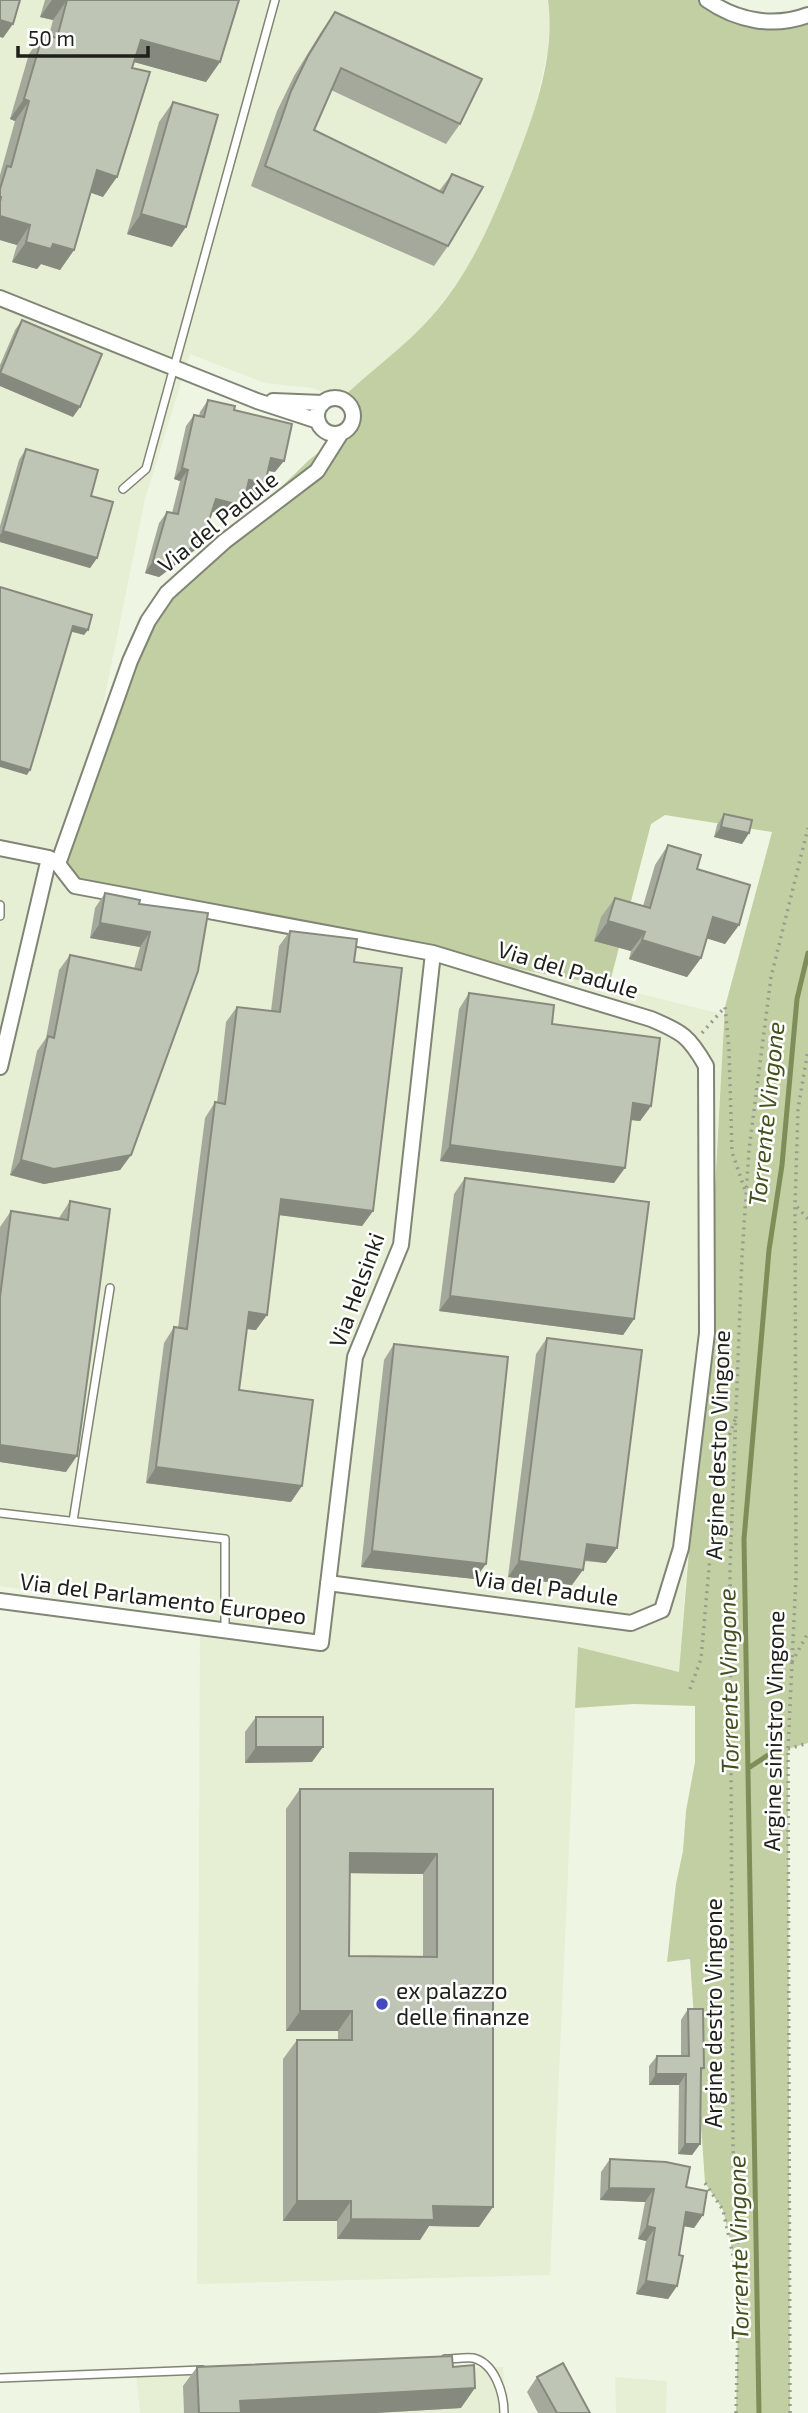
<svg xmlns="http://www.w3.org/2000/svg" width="808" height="2413" font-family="'Exo 2',sans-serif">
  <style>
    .built { fill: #e6eed4 }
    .green { fill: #c1cfa2 }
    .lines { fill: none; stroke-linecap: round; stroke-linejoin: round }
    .stream { stroke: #7f8d59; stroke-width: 5 }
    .lane-casing { stroke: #808575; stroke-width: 10 }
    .street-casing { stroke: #808575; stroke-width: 18 }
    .path { stroke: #989c8f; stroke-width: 3.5; stroke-dasharray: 2 5; stroke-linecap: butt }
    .lane { stroke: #fff; stroke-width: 7 }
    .street { stroke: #fff; stroke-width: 14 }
    .wall { fill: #a4a99b; fill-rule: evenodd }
    .shaded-wall { fill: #868a7e }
    .building { fill: #bfc5b4; stroke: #868a7e; stroke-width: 2; fill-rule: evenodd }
    .poi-dot { fill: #424abe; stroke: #fff; stroke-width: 2.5 }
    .labels { text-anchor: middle; stroke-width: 5; stroke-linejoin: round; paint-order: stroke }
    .street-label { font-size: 23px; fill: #1e2019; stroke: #fff }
    .poi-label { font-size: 23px; fill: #1e2019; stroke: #fff; text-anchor: start }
    .water-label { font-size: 24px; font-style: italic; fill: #44511e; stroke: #fff }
  </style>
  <rect width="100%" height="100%" fill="#eff5e3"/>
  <path class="built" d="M0 0H548L550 17 548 50 533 117 490 225 469 267 433 315 396 353 341 399 312 388 265 383 190 354 145 499 86 789 75 886 609 986 726 1015 679 1672 578 1648 550 2275 197 2284 200 1615 0 1586Z
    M503 2367 507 2413H140L136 2373Z
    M615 2377 667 2381 666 2413H616Z"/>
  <path class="green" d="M548 0H707L739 17 808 15V1743L788 1749 790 2413H736L739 2279 723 2210 705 2183 690 1959 667 1962 676 1884 683 1851 686 1811 695 1762V1706L634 1704 575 1708 578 1647 679 1672 707 1333 725 1007 772 832 665 815 651 824 609 986 75 886 58 864 165 587 185 567 272 496 308 461 350 427C356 416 353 405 341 399 371 370 405 347 432 316 470 273 491 223 512 171 533 118 556 58 548 0Z"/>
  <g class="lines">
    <path class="stream" d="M750 1767 777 1749
      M759 2413 744 1539 769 1250 782 1165 797 999 808 953"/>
    <g class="lane-casing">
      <path id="lane" d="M123 489 146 469 275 0
        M0 905V916
        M0 1513 225 1539V1630
        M73 1521 110 1288
        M445 2359C453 2359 465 2357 473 2358 495 2363 504 2394 504 2413
        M0 2378 202 2370"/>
    </g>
    <g class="street-casing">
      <path id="street" d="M707 0C737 21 774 28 808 15
        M0 298 257 401 318 421
        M317 416a18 18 0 1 1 36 0a18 18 0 1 1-36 0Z
        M273 401 323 403
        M0 848 49 858 58 864 75 886 433 953 651 1019C682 1032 689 1036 706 1066L707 1333 681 1548 662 1610 631 1623 328 1583
        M58 864 130 661 148 621 167 593 225 541 317 471 341 433
        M0 1067 49 858
        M0 1601 321 1643 355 1357 401 1245 433 953"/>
    </g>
    <path class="path" d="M702 1033 725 1007 729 1049 732 1152 746 1193
      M797 1207 808 1219
      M792 1662 808 1633
      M690 1689 701 1659 718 1466 736 1417
      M788 1749 808 1743
      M705 2183 723 2210 736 2269
      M739 2279 733 2147 730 1567 742 1256 749 1150 771 977 808 828
      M736 2413 739 2280
      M790 2413 788 1749 796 1577 795 1205 798 1109 808 1050"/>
    <use href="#lane" class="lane"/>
    <use href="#street" class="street"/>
  </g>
  <path class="wall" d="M45 0H239L220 62 206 82 134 62 103 197 90 192 74 250 60 270 41 264 37 269 12 262 17 245 0 240V175L15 121 10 119 29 54 43 34 49 35 53 20 40 17Z
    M335 12 460 124 446 144 331 90 314 130 439 191 452 174 448 246 434 266 251 186 277 111 294 76 321 32Z
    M173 102 172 247 127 234 159 122Z
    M22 320 73 417 0 386V365L15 330Z
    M208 400 234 410 275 472 268 471 265 483 257 495 247 492 243 506 235 517 212 512 195 550 159 577 145 573 159 523 167 512 172 513 180 481 174 479 186 426 194 415 199 416 200 412Z
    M26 449 91 496 97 558 90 568 0 542V526L19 460Z
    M724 814 749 833 742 844 714 837 717 825Z
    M668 845 697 869 739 925 725 944 707 938 701 958 687 977 629 959 631 951 594 941 601 917 615 898 643 906 655 865Z
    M105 893 139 904 208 913 131 1155 120 1170 44 1184 10 1175 37 1051 46 1038 59 970 70 955 134 969 140 947 90 938 95 908Z
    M290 931 354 962 373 1211 362 1226 279 1215 256 1330 247 1329 239 1390 291 1502 146 1483 164 1343 174 1327 178 1328 205 1118 215 1102 217 1103 226 1022 237 1007 271 1011 279 946Z
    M469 993 552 1024 651 1106 640 1121 631 1120 614 1183 440 1161 459 1009Z
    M465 1178 634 1319 623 1335 439 1311 454 1194Z
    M70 1201 66 1472 0 1462V1227L11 1211 59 1218Z
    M547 1338 606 1563 584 1561 572 1585 508 1577 536 1354Z
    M394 1344 475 1579 361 1567 384 1360Z
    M256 1717 312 1762 245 1763V1732Z
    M300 1789H493L479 2227 429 2226 420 2240 337 2239V2221H283V2059L297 2040H338V2031H286V1809ZM350 1873 423 1874V1957L349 1956Z
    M688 2009 704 2068 701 2072 700 2144 692 2155 678 2154 679 2085H649V2066L657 2056H681V2020Z
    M610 2159 686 2187 703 2215 694 2228 684 2226 679 2255 677 2286 668 2299 636 2294 646 2241 638 2239 645 2202 600 2200 601 2172Z
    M197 2367H453L461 2408 375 2413H184L183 2386Z
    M537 2377 590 2413H538L527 2392Z"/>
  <path class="shaded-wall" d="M52 0H67L53 20 40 17Z
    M0 20 13 24 3 38 0 37Z
    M141 40 220 62 206 82 127 60Z
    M24 99 29 101 15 121 10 119Z
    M97 170 117 177 103 197 83 190Z
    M141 214 186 227 172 247 127 234Z
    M0 216 30 225 17 245 0 240Z
    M26 242 53 244 74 250 60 270 41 264 37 269 12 262Z
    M0 373 80 407 73 417 0 386Z
    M271 458 284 461 275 472 263 470Z
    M182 468 188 470 180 481 174 479Z
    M249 480 265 483 257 495 241 491Z
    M216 499 243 506 235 517 208 511Z
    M3 531 97 558 90 568 0 542V535Z
    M203 539 195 550 159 577 145 573 153 561Z
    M73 626 88 630 84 635 69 631Z
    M0 761 30 770 27 775 0 767Z
    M721 827 749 833 742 844 714 837Z
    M713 917 739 925 725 944 699 936Z
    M608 921 645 932 631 951 594 941Z
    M100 923 150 932 140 947 90 938Z
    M642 940 701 958 687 977 629 959Z
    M633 1103 651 1106 640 1121 622 1119Z
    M450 1145 625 1168 614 1183 440 1161Z
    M131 1155 120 1170 44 1184 10 1175 21 1160Z
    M281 1199 373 1211 362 1226 271 1214Z
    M450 1296 634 1319 623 1335 439 1311Z
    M249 1312 267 1315 256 1330 238 1328Z
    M0 1445 77 1456 66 1472 0 1462Z
    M156 1467 302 1486 291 1502 146 1483Z
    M587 1544 617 1548 606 1563 576 1559Z
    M372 1551 486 1564 475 1579 361 1567Z
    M519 1561 583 1570 572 1585 508 1577Z
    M256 1747H323L312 1762 245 1763Z
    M350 1853 437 1854 423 1874 336 1873Z
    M300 2011H352L338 2031H286Z
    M656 2074H686L679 2085H649Z
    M685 2144H700L692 2155 678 2154Z
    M609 2188 654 2189 645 2202 600 2200Z
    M297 2201H351L337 2221H283Z
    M433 2206 493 2207 479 2227 429 2226 420 2240 337 2239 351 2219Z
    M686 2212 703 2215 694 2228 677 2225Z
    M647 2226 655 2228 646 2241 638 2239Z
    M646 2281 677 2286 668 2299 636 2294Z
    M475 2388 461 2408 375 2413H232L240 2401Z"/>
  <path class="building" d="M0 0H20L13 24 0 20Z
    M67 0H239L220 62 141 40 132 68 150 72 117 177 97 170 74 250 53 244 51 249 26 242 30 225 0 216V202L1 197H0V189L7 166 11 167 29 101 24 99 43 34 57 38Z
    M335 12 482 79 460 124 341 68 314 130 443 193 452 174 483 187 448 246 265 166 291 91 308 56Z
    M173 102 218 115 186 227 141 214Z
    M22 320 102 354 80 407 0 373Z
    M208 400 235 406 234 410 292 424 284 461 271 458 265 483 249 480 243 506 216 499 203 539 168 565 153 561 167 512 178 514 188 470 182 468 194 415 204 417Z
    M26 449 98 470 91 496 113 502 97 558 3 531Z
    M0 587 92 615 88 630 73 626 30 770 0 761Z
    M724 814 752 820 749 833 721 827Z
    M668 845 701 855 697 869 750 885 739 925 713 917 701 958 642 940 645 932 608 921 615 898 650 908Z
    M105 893 140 900 139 904 208 913 198 971 131 1155 54 1169 21 1160 48 1036 54 1038 70 955 141 970 150 932 100 923Z
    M290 931 357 939 354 962 402 968 373 1211 281 1199 267 1315 249 1312 239 1390 313 1400 302 1486 156 1467 174 1327 187 1329 215 1102 225 1104 237 1007 280 1012Z
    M469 993 554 1005 552 1024 660 1038 651 1106 633 1103 625 1168 450 1145Z
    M465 1178 649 1202 634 1319 450 1296Z
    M70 1201 110 1209 77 1456 0 1445V1297L11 1211 68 1220Z
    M547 1338 642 1350 617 1548 587 1544 583 1570 519 1561Z
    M394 1344 508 1357 486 1564 372 1551Z
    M256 1717H323V1747H256Z
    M300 1789H493V2207L433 2206 434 2220 351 2219V2201H297V2040H352V2011H300ZM350 1853 437 1854V1957L349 1956Z
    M688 2009H703L704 2068H701L700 2144H685L686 2074H656L657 2056H689Z
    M610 2159 666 2162 690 2167 686 2187 707 2191 703 2215 686 2212 679 2255 683 2256 677 2286 646 2281 655 2228 647 2226 654 2189 609 2188Z
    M452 2356 453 2367 474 2365 475 2388 240 2401 241 2413H199L197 2367Z
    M563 2363 590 2413H557L537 2377Z"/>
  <circle class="poi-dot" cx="382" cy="2004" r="7"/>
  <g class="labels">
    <g class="street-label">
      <text transform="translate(218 522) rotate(-39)" y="8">Via del Padule</text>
      <text transform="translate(568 970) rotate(17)" y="8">Via del Padule</text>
      <text transform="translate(357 1290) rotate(-70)" y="8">Via Helsinki</text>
      <text transform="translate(718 1445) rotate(-88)" y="8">Argine destro Vingone</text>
      <text transform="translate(546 1588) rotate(8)" y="8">Via del Padule</text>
      <text transform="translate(163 1599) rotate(7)" y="8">Via del Parlamento Europeo</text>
      <text transform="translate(774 1731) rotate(-89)" y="8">Argine sinistro Vingone</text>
      <text transform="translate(714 2013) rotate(-90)" y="8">Argine destro Vingone</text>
    </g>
    <g class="poi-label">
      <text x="396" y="1999">ex palazzo<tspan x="396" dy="26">delle finanze</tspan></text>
    </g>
    <g class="water-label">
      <text transform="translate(767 1114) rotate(-84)" y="8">Torrente Vingone</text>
      <text transform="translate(729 1681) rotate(-91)" y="8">Torrente Vingone</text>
      <text transform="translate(739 2248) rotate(-91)" y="8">Torrente Vingone</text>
    </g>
  </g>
  <path d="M18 46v10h130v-10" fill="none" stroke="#1e2019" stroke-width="3.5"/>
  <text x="28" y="46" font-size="21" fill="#1e2019" stroke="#ffffff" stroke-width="5" paint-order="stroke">50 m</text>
</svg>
